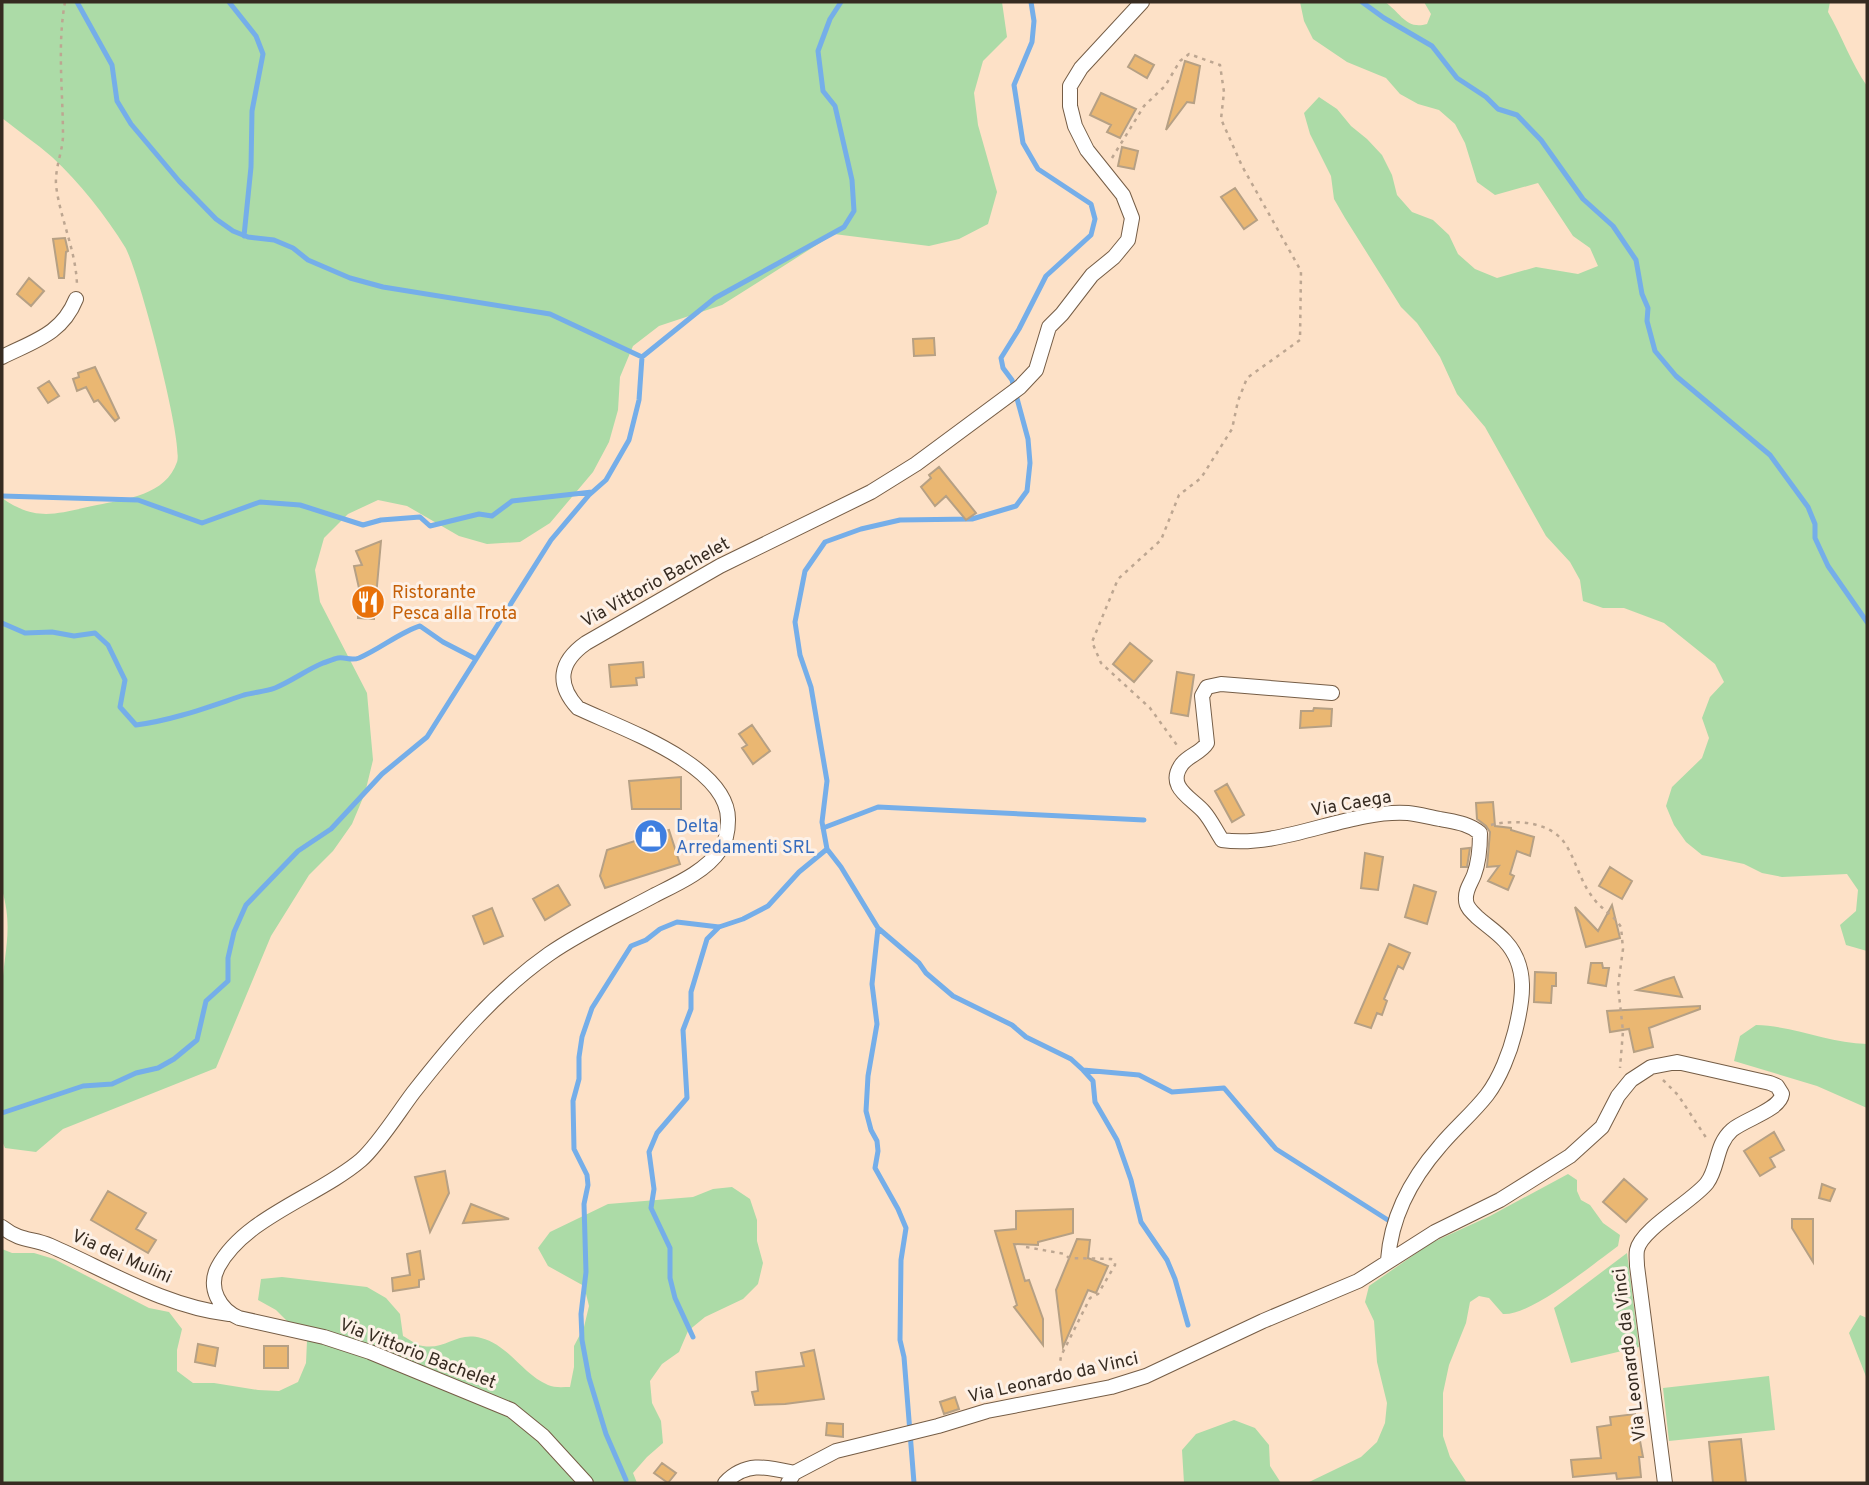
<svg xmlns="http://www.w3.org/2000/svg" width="1869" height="1485" font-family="Overpass,sans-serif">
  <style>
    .green { fill: #acdba7 }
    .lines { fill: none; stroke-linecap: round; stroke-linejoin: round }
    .stream { stroke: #75aee9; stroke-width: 5 }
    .building { fill: #eab772; stroke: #b6a084; stroke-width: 2 }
    .minor-casing { stroke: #755d46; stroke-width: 16 }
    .path { stroke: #bda691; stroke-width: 2.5; stroke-dasharray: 3.5 5; stroke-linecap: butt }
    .minor { stroke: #fff; stroke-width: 14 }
    .labels { text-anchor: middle; stroke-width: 6; stroke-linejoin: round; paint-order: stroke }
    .street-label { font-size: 18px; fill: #362b21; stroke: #fdf1e7 }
    .food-label { font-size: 18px; fill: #c56008; stroke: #fdf1e7; text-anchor: start }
    .shop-label { font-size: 18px; fill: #366cbe; stroke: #fdf1e7; text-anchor: start }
  </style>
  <rect width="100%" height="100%" fill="#fde1c7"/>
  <path class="green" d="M2 2H1002L1007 37 983 61 974 93 978 125 997 192 988 224 959 239 929 246 834 234 722 305 659 326 633 346 620 377 618 410 609 442 593 472 550 523 520 542 487 544 459 536 407 506 378 500 348 514 324 538 315 570 320 602 367 693 373 760 365 793 352 824 333 851 309 875 271 936 216 1068 63 1129 36 1152 5 1148 2 1141C2 1091 1 1042 2 993 3 954 14 930 2 890V498C37 523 58 513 97 505 126 499 166 495 177 462 184 442 138 268 125 247 106 216 79 182 52 157 36 143 18 131 2 118Z
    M1300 2H1385C1401 13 1406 30 1427 24L1431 14 1424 2H1830L1828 12C1842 36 1851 63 1867 86V951L1846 945 1840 925 1856 911 1858 890 1847 874 1782 877 1762 873 1744 864 1702 855 1686 842 1674 825 1666 806 1672 787 1702 758 1709 738 1702 718 1710 697 1724 682 1715 664 1664 623 1624 608H1603L1583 601 1580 580 1570 562 1546 536 1485 427 1457 394 1440 357 1417 323 1401 307 1345 218 1334 199 1331 176 1310 134 1304 113 1319 97 1337 109 1351 126 1367 139 1382 155 1392 175 1397 195 1412 212 1433 220 1449 235 1458 254 1475 269 1497 278 1536 267 1578 274 1598 266 1590 248 1573 236 1538 183 1495 195 1477 182 1465 143 1455 124 1439 110 1418 104 1400 94 1386 78 1347 62 1313 39 1304 21Z
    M1756 1025C1794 1026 1829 1043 1867 1044V1108L1817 1086 1734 1061 1740 1036Z
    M1568 1174 1577 1180V1191L1581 1200 1590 1205 1603 1223 1620 1235 1618 1246C1593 1264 1531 1316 1503 1314L1489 1298 1479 1296 1470 1302 1466 1323 1449 1365 1443 1393V1436L1450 1457 1467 1483H1307L1361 1457 1377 1442 1385 1423 1387 1403 1377 1362 1374 1321 1365 1302 1369 1286 1431 1243 1490 1216Z
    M732 1187 750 1199 757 1220V1241L763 1263 758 1284 743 1299 705 1317 688 1331 679 1352 662 1364 650 1381 652 1403 661 1421 663 1443 647 1457 633 1473 637 1483H2V1249L12 1253H34L54 1259 149 1308 169 1312 182 1329 177 1350V1371L193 1383H214L258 1390 279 1391 298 1382 306 1363 307 1341 276 1310 258 1300 261 1279 282 1277 367 1287 386 1298 400 1314 403 1336C409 1339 416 1345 423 1346 446 1350 457 1331 481 1338 509 1345 522 1374 548 1385 554 1388 563 1387 570 1387L574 1367V1346L584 1327 589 1306 584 1286 548 1266 538 1248 550 1232 608 1204 693 1197 713 1189Z
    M1627 1253 1639 1347 1571 1363 1554 1308Z
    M1860 1315 1867 1318V1379L1849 1333Z
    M1769 1376 1775 1430 1669 1441 1663 1388Z
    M1234 1420 1255 1428 1269 1445 1270 1466 1281 1483H1184L1182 1450 1196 1434Z"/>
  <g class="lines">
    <path class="stream" d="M77 2 112 65 117 101 131 124 179 181 216 219 233 231 248 237 274 240 293 248 308 260 350 278 383 287 550 314 642 357
      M229 2 256 36 263 54 252 111 251 167 244 236
      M1031 2 1034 21 1032 42 1014 85 1023 143 1038 169 1091 204 1095 219 1091 235 1046 276 1019 329 1001 358 1003 368 1012 380 1028 439 1030 463 1027 491 1016 506 972 519 900 520 861 529 825 542 805 571 795 622 800 655 811 687 827 781 822 822 827 849 841 867 878 928 919 963 926 973 953 996 1012 1025 1026 1037 1071 1059 1083 1070 1139 1075 1172 1092 1224 1088 1276 1149 1391 1222
      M1362 2 1384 18 1432 46 1457 78 1486 97 1498 109 1517 115 1541 140 1583 199 1613 226 1636 260 1642 294 1648 308 1647 321 1655 351 1676 376 1770 455 1808 507 1815 524V538L1828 566 1867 622
      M2 496 138 500 202 523 260 502 300 505 363 525 381 520 420 517 430 526 479 514 492 516 512 501 592 492
      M2 623 25 633 52 632 74 636 95 633 108 645 125 680 120 707 136 725C174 720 208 707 244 695 254 692 265 692 275 688 292 681 306 670 323 663 327 662 333 659 338 658 346 657 351 661 359 658 380 649 402 631 420 626L443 642 476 659
      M823 828 878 807 1144 820
      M878 928 872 984 877 1024 868 1076 866 1111 871 1130 877 1141 878 1151 875 1168 898 1209 906 1228 901 1260 900 1340 904 1357 914 1483
      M1083 1070 1093 1081 1095 1102 1117 1140 1131 1180 1141 1222 1167 1260 1175 1279 1188 1325
      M2 1113 83 1086 112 1084 136 1073 158 1068 174 1059 197 1040 206 1001 228 981V958L234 932 246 905 298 851 331 829 382 774 427 737 551 540 589 495 606 480 629 440 639 400 642 357 715 298 844 227 854 211 852 180 835 106 823 91 818 51 830 19 841 2
      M693 1337 675 1298 670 1278V1248L651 1208 654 1189 649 1152 657 1133 687 1098 683 1030 691 1009V992L707 939 719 927
      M626 1480 606 1434 589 1378 582 1340 581 1314 586 1272 584 1204 588 1185 587 1175 574 1149 573 1101 579 1079V1057L582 1037 592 1008 631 946 646 940 660 929 677 922 719 927 743 919 768 906 799 872 827 849"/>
  </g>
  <path class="building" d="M1135 55 1154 65 1147 78 1128 67Z
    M1185 61 1200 66 1194 103 1187 102 1166 130Z
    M1101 93 1136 109 1120 138 1107 132 1111 125 1090 115Z
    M1122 147 1138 151 1134 169 1118 166Z
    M1235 188 1257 220 1244 229 1221 197Z
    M65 238 68 251 66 252 64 278H59L53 239Z
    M29 278 44 291 31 306 17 294Z
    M934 338 935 355 914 356 913 339Z
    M95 367 119 418 115 421 98 400 94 402 86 387 77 391 73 379 79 377 78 373Z
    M49 381 59 396 48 403 38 388Z
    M939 467 976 513 966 520 946 496 935 506 921 487 931 478 929 475Z
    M381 541 374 619 358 618 359 588 354 566 362 565 356 551Z
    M1130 643 1152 661 1134 682 1113 664Z
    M643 662 644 677 636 678 637 685 611 687 609 665Z
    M1177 672 1194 675 1188 716 1171 713Z
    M1314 708 1332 709 1331 726 1300 728 1301 711H1313Z
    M752 725 770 751 753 764 742 748 747 745 739 734Z
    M681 777V809H632L629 781Z
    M1227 784 1244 815 1232 822 1215 791Z
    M1493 802 1495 826 1511 828V830L1534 837 1530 856 1517 851 1510 874 1514 876 1508 890 1488 881 1499 866 1487 867 1490 832 1486 826 1477 819 1476 803Z
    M669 830 680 864 605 888 600 876 607 850Z
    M1470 848 1467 867H1461V849Z
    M1365 853 1383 857 1378 890 1361 888Z
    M1610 867 1632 881 1622 899 1599 886Z
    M558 885 570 905 545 920 533 899Z
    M1414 885 1436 892 1427 924 1405 917Z
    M1612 905 1620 938 1586 947 1575 907 1598 931Z
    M492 908 503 936 484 944 473 916Z
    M1389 944 1410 953 1403 969 1398 966 1384 999 1387 1001 1382 1015 1377 1013 1371 1028 1355 1023Z
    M1591 963H1602L1603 968H1609L1606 986 1588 983Z
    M1535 972 1556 973V986H1552L1551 1003 1534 1002Z
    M1674 977 1682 997 1637 990 1664 980Z
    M1700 1006V1009L1649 1028 1653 1047 1634 1052 1629 1029 1610 1032 1607 1011Z
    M1774 1132 1784 1150 1770 1158 1775 1167 1760 1176 1744 1151Z
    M445 1171 449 1193 430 1232 415 1177Z
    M1624 1179 1647 1199 1626 1222 1603 1202Z
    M1822 1184 1835 1189 1830 1201 1819 1198Z
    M108 1191 146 1213 136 1229 156 1240 148 1253 91 1220Z
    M471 1204 509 1219 463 1223Z
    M1073 1209V1233L1038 1242V1245L1014 1244 1025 1281 1029 1280 1043 1319V1345L1014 1307 1017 1305 995 1231 1016 1229V1211Z
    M1792 1219H1813V1262L1792 1228Z
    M1077 1239 1090 1240 1088 1258 1108 1266 1096 1293 1088 1290 1063 1347 1056 1290Z
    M420 1251 424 1279 419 1280V1287L393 1291 392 1278 410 1275 407 1254Z
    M198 1344 218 1348 215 1366 195 1362Z
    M264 1346H288V1368H264Z
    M814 1350 824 1399 785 1404 755 1405 752 1392 758 1391 756 1372 804 1366 801 1353Z
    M955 1397 959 1409 944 1414 940 1402Z
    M1635 1414 1643 1457H1639L1641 1477 1617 1479 1616 1473 1573 1477 1571 1460 1601 1458 1597 1427 1611 1425 1610 1417Z
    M827 1423 843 1424V1437L826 1435Z
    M1741 1439 1746 1483H1713L1709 1442Z
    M662 1463 676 1473 668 1483 654 1473Z"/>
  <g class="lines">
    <g class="minor-casing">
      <path id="minor" d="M2 357C34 341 62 334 76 299
        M1332 693 1221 684 1207 687 1202 696 1207 743C1201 753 1189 755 1182 764 1165 787 1192 798 1204 812 1211 820 1216 831 1222 840 1282 849 1349 809 1408 813 1418 814 1429 817 1440 819 1454 822 1468 823 1480 833 1480 846 1479 862 1474 875 1471 883 1465 890 1466 900 1466 907 1472 912 1477 917 1486 925 1497 932 1505 941 1529 967 1523 1000 1515 1032 1510 1052 1500 1078 1487 1095 1473 1113 1455 1128 1440 1146 1412 1178 1391 1217 1388 1260
        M2 1227C23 1243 31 1237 51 1246 108 1271 166 1307 229 1314
        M586 1483 543 1436 511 1410 370 1352 324 1337 239 1318C220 1310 207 1288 218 1267 245 1217 319 1196 361 1160 378 1145 398 1113 413 1093 453 1042 495 992 549 954 582 931 620 914 655 895 677 884 706 871 720 850 726 842 728 830 728 820 729 765 620 728 578 708 556 684 559 662 586 643L720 566 871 492 916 464 1020 387 1036 370 1049 327 1062 314 1092 275 1114 257 1128 240 1132 218 1123 195 1087 150 1075 126 1070 106V86L1081 68 1142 2
        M725 1483C746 1461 767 1467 794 1473
        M788 1483 794 1473 836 1451 938 1426 987 1411 1111 1387 1146 1376 1263 1321 1358 1281 1435 1232 1500 1200 1570 1156 1602 1127 1618 1096 1631 1080 1651 1067 1677 1062 1770 1083 1777 1086 1782 1094C1780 1110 1745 1119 1732 1130 1715 1145 1719 1167 1707 1183 1693 1201 1641 1229 1637 1250 1636 1255 1637 1261 1637 1266L1665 1483"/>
    </g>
    <path class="path" d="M65 2C57 46 63 91 63 137 62 153 55 168 56 185 60 219 76 250 77 285
      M1112 158 1144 106 1165 86 1180 61 1189 54 1220 65 1224 92 1221 119 1242 166 1301 271 1300 340 1247 378 1238 401 1232 429 1201 478 1179 495 1161 540 1118 579 1092 642 1101 663 1150 708 1179 748
      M1491 825C1515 819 1551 821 1566 845 1576 861 1580 880 1591 895 1599 908 1614 915 1621 927L1623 949 1618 986 1623 1031 1620 1068
      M1663 1080 1678 1095 1707 1139
      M1026 1247 1065 1254 1069 1258 1111 1259 1115 1262V1265L1098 1294 1090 1298 1061 1356 1057 1384"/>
    <use href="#minor" class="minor"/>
  </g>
  <defs>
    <g id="restaurant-disc" transform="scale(1.75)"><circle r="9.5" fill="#e8710a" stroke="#fdf1e7"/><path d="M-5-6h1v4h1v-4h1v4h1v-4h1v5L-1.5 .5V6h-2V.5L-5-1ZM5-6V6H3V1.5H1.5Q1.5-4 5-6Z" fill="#fff"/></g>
    <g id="shop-disc" transform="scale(1.75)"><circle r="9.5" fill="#3f7fe0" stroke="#fdf1e7"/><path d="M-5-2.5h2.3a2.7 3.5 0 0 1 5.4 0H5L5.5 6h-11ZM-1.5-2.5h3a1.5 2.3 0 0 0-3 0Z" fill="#fff"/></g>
  </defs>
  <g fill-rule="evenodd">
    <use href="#restaurant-disc" x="368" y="602"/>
    <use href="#shop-disc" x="651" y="836"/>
  </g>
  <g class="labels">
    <g class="street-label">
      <text transform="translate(655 582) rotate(-29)" y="6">Via Vittorio Bachelet</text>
      <text transform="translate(1351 803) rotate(-10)" y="6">Via Caega</text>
      <text transform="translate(122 1256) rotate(24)" y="6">Via dei Mulini</text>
      <text transform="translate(418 1353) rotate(21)" y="6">Via Vittorio Bachelet</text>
      <text transform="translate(1629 1355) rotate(-97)" y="6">Via Leonardo da Vinci</text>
      <text transform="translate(1053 1377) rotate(-13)" y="6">Via Leonardo da Vinci</text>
    </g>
    <g class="food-label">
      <text x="392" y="598">Ristorante<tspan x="392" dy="21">Pesca alla Trota</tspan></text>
    </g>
    <g class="shop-label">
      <text x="676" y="832">Delta<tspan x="676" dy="21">Arredamenti SRL</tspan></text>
    </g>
  </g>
  <rect width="1869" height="1485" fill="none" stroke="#362b21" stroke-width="7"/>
</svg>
